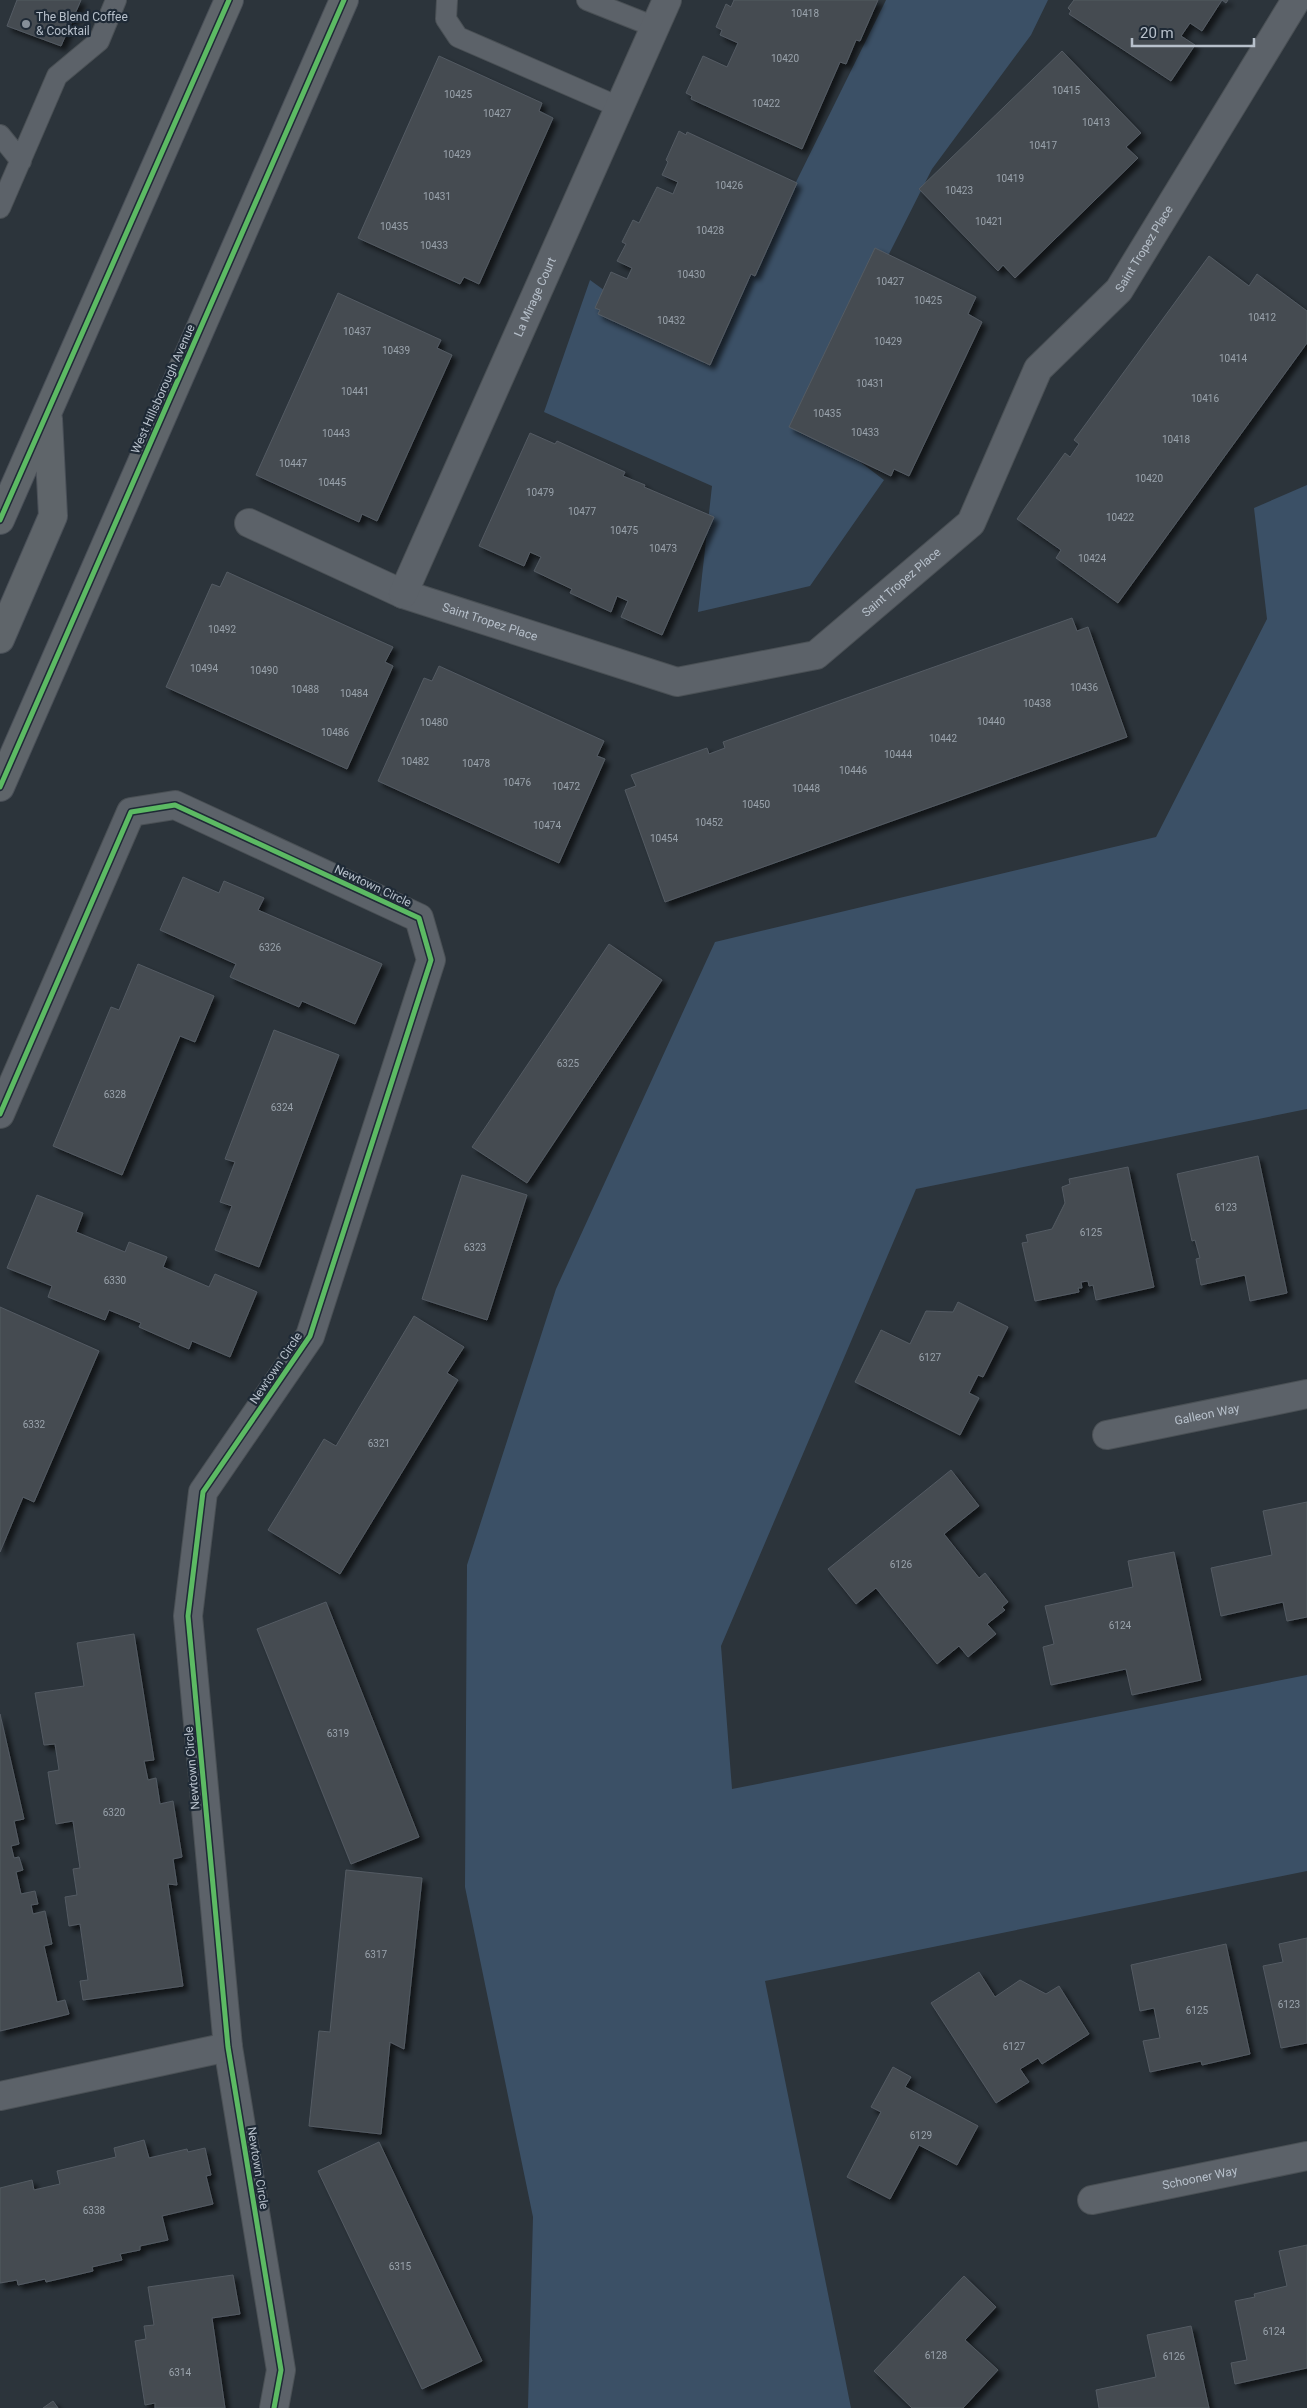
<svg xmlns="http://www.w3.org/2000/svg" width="1307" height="2408" font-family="Roboto,sans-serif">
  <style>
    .water { fill: #3b5066 }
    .building { fill: #444b51; stroke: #545b63; filter: url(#shadow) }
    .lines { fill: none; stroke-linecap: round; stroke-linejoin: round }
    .lane-casing { stroke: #4a5055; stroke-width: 22 }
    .street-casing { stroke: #4a5055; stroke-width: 30 }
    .primary-casing { stroke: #4a5058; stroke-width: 30 }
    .lane { stroke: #5c6269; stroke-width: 20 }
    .street { stroke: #5c6269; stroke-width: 28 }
    .primary { stroke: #5f656a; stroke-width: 28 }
    .cycleway-casing { stroke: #1f2a36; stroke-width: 8 }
    .cycleway { stroke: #5cba63; stroke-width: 5 }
    .poi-dot { fill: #868f99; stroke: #1f2a36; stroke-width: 2 }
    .labels { text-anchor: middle; stroke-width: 4.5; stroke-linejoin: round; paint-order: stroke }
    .number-label { font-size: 10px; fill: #9aa3ac }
    .poi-label { font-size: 12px; fill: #b7c0cb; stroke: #1f2a36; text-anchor: start }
    .street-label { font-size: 12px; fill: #b7c0cb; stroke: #1f2a36 }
  </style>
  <defs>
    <filter id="shadow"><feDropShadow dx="4.5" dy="4.5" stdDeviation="2.5" flood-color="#0009"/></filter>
  </defs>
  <rect width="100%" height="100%" fill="#2c343b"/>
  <path class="water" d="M886 0H1048L1031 35 932 169 805 420 884 480 810 586 698 612 712 486 544 412 590 280 706 364Z
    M1307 485V1109L916 1189 721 1646 732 1789 1307 1675V1871L765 1981 851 2408H528L533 2217 465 1887 467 1565 556 1289 715 942 1156 837 1267 619 1254 508Z"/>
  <path class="building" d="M17 0H81L61 46 7 26Z
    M734 0H878L860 41 856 40 846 64 840 62 802 149 691 99 692 96 686 93 703 56 727 67 738 43 720 35 722 30 716 27 726 4 731 7Z
    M1074 0H1228L1226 3 1222 0 1202 31 1190 23 1181 36 1195 45 1171 81 1069 14 1071 11 1068 8Z
    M1062 51 1141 133 1126 147 1138 158 1015 278 1003 265 998 271 919 189Z
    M439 56 542 103 539 111 553 118 479 284 464 277 460 284 358 238Z
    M679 131 686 135 687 132 797 183 755 276 751 274 710 365 598 314 600 310 595 308 611 272 627 279 632 268 617 261 626 244 622 242 633 220 639 223 657 187 673 194 678 182 662 175 668 162 666 160Z
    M875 248 976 297 968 314 982 322 909 476 894 469 891 476 789 427Z
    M1209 256 1249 286 1257 274 1307 311V343L1118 603 1056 558 1061 550 1017 519 1065 453 1070 457 1079 444 1074 440Z
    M338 293 441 340 437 348 452 355 377 521 362 514 359 522 256 475Z
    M530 433 555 444 557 441 625 472 623 476 645 485 644 487 714 517 662 635 621 617 628 601 617 596 611 612 570 593 572 589 534 571 541 557 530 552 524 566 479 546Z
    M227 572 393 647 385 662 393 666 347 769 166 687 212 584 220 587Z
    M1072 618 1077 631 1088 627 1127 737 665 902 625 790 636 786 631 775 707 748 709 754 725 748 723 742Z
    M439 666 604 741 597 756 605 759 559 863 378 781 424 678 432 681Z
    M183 877 219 893 224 881 264 898 258 910 382 964 355 1024 302 1001 299 1007 230 977 236 964 160 930Z
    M609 944 662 980 527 1183 472 1147Z
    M138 964 214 996 195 1042 180 1036 122 1175 53 1146 111 1007 119 1010Z
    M274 1030 339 1055 259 1267 215 1250 232 1206 220 1202 235 1162 225 1159Z
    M1258 1156 1287 1293 1250 1301 1245 1275 1201 1285 1196 1259 1200 1258 1195 1240 1192 1241 1177 1174Z
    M1128 1167 1154 1287 1096 1300 1093 1285 1089 1286 1088 1281 1081 1282 1082 1288H1078L1079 1292 1035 1301 1022 1243 1028 1242 1026 1235 1052 1229 1065 1203 1062 1187 1070 1184 1069 1179Z
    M462 1175 527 1195 487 1320 422 1299Z
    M37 1195 83 1213 76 1232 125 1252 129 1242 167 1257 163 1267 209 1287 215 1274 257 1292 230 1357 192 1341 189 1349 139 1327 141 1323 109 1310 105 1320 48 1297 52 1286 7 1268Z
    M958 1302 1008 1327 983 1377 978 1375 969 1393 979 1398 960 1435 855 1382 881 1330 910 1344 926 1311 953 1312Z
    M0 1307 99 1351 34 1502 23 1497 0 1552Z
    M414 1316 464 1347 447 1373 458 1380 340 1574 268 1530 324 1439 336 1446Z
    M951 1470 979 1506 944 1534 979 1578 985 1573 1008 1602 1002 1607 1005 1610 987 1624 996 1634 968 1657 959 1646 937 1664 876 1588 856 1604 828 1569Z
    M1307 1502V1617L1287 1621 1283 1602 1221 1616 1211 1568 1272 1555 1263 1511Z
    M1174 1552 1201 1680 1132 1695 1126 1669 1051 1685 1043 1647 1054 1644 1045 1606 1133 1587 1128 1561Z
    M326 1602 419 1837 351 1864 257 1629Z
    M134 1634 154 1760 144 1761 148 1780 156 1778 160 1804 173 1801 182 1857 173 1859 177 1885 168 1884 183 1986 83 2000 80 1981 88 1980 80 1924 69 1926 65 1897 77 1895 73 1869 80 1868 73 1821 56 1824 48 1772 59 1770 55 1744 44 1745 35 1693 84 1686 77 1643Z
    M0 1714 24 1819 14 1821 19 1844 11 1846 14 1858 19 1857 23 1870 16 1872 21 1894 35 1891 38 1904 31 1905 33 1914 45 1911 52 1944 44 1946 57 2002 65 2000 69 2014 0 2031Z
    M346 1870 422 1878 404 2049 390 2042 381 2134 309 2126 319 2031 330 2032Z
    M1307 1938V2043L1281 2048 1263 1966 1283 1962 1279 1944Z
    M1226 1944 1250 2054 1202 2065 1201 2061 1150 2072 1143 2041 1160 2038 1154 2008 1140 2011 1131 1965Z
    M979 1972 995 1997 1020 1980 1046 1994 1059 1986 1089 2034 1042 2064 1038 2058 1020 2069 1029 2082 996 2103 931 2003Z
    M893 2067 911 2077 905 2087 978 2126 957 2165 919 2145 890 2199 847 2177 881 2112 871 2107Z
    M144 2140 149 2158 187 2149 188 2152 205 2148 211 2175 206 2176 213 2204 162 2216 168 2240 140 2246V2250L120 2254 122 2260 92 2267 93 2271 46 2282 45 2279 18 2285 17 2280 0 2283V2188L32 2180 34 2190 60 2184 57 2171 116 2157 114 2148Z
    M379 2142 482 2361 422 2389 318 2171Z
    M1307 2245V2368L1235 2384 1231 2363 1247 2360 1235 2301 1255 2297 1254 2294 1287 2286 1279 2251Z
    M233 2275 240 2314 212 2318 225 2408H155V2403L145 2405 135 2341 146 2339 144 2326 154 2325 148 2287Z
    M964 2276 996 2307 965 2340 998 2370 963 2408H912L874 2371Z
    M1191 2326 1209 2408H1099L1096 2390 1156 2377 1147 2335Z
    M53 2401 58 2408H43Z"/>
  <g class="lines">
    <g class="lane-casing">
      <path id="lane" d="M447 0 446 19 458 37 619 107
        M587 0 655 27
        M0 135 21 161
        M0 208 57 76 99 41 116 0"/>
    </g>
    <g class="street-casing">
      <g id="street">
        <path id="s1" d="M249 523 403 594 677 682 816 655 971 523 1038 369 1119 290 1296 0"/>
        <path id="s2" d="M403 594 667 0"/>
        <path d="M0 1114 131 812 175 805 419 918 431 960 310 1336 203 1492 188 1616 228 2047 281 2370 274 2408"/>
        <path id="s3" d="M1107 1435 1307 1394"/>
        <path d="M0 2096 228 2047"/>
        <path id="s4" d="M1092 2200 1307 2156"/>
      </g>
    </g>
    <g class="primary-casing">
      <path id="primary" d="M0 520 229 0
        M0 639 53 516 48 419
        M0 787 344 0"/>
    </g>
    <use href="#lane" class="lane"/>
    <use href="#street" class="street"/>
    <use href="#primary" class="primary"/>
    <g class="cycleway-casing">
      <path id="cycleway" d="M0 520 229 0
        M0 787 344 0
        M0 1114 131 812 175 805 419 918 431 960 310 1336 203 1492 188 1616 228 2047 281 2370 274 2408"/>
    </g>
    <use href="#cycleway" class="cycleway"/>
  </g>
  <circle class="poi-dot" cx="26" cy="24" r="5"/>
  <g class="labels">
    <g class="number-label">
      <text x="805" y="17">10418</text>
      <text x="785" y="62">10420</text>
      <text x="1066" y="94">10415</text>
      <text x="458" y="98">10425</text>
      <text x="766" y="107">10422</text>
      <text x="497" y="117">10427</text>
      <text x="1096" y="126">10413</text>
      <text x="1043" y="149">10417</text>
      <text x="457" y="158">10429</text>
      <text x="1010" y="182">10419</text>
      <text x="729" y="189">10426</text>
      <text x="959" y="194">10423</text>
      <text x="437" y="200">10431</text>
      <text x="989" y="225">10421</text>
      <text x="394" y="230">10435</text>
      <text x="710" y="234">10428</text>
      <text x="434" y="249">10433</text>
      <text x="691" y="278">10430</text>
      <text x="890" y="285">10427</text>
      <text x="928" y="304">10425</text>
      <text x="1262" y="321">10412</text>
      <text x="671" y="324">10432</text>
      <text x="357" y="335">10437</text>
      <text x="888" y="345">10429</text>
      <text x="396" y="354">10439</text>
      <text x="1233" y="362">10414</text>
      <text x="870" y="387">10431</text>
      <text x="355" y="395">10441</text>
      <text x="1205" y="402">10416</text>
      <text x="827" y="417">10435</text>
      <text x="865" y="436">10433</text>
      <text x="336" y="437">10443</text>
      <text x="1176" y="443">10418</text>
      <text x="293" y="467">10447</text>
      <text x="1149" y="482">10420</text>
      <text x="332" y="486">10445</text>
      <text x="540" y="496">10479</text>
      <text x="582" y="515">10477</text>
      <text x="1120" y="521">10422</text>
      <text x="624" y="534">10475</text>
      <text x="663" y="552">10473</text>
      <text x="1092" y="562">10424</text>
      <text x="222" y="633">10492</text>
      <text x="204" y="672">10494</text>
      <text x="264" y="674">10490</text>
      <text x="1084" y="691">10436</text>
      <text x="305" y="693">10488</text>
      <text x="354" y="697">10484</text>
      <text x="1037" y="707">10438</text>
      <text x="991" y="725">10440</text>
      <text x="434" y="726">10480</text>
      <text x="335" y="736">10486</text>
      <text x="943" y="742">10442</text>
      <text x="898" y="758">10444</text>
      <text x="415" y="765">10482</text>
      <text x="476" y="767">10478</text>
      <text x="853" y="774">10446</text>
      <text x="517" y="786">10476</text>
      <text x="566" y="790">10472</text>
      <text x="806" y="792">10448</text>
      <text x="756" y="808">10450</text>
      <text x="709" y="826">10452</text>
      <text x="547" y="829">10474</text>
      <text x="664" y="842">10454</text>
      <text x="270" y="951">6326</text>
      <text x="568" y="1067">6325</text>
      <text x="115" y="1098">6328</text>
      <text x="282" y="1111">6324</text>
      <text x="1226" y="1211">6123</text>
      <text x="1091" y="1236">6125</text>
      <text x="475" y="1251">6323</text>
      <text x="115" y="1284">6330</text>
      <text x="930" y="1361">6127</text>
      <text x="34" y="1428">6332</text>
      <text x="379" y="1447">6321</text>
      <text x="901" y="1568">6126</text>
      <text x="1120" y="1629">6124</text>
      <text x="338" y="1737">6319</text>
      <text x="114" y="1816">6320</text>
      <text x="376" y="1958">6317</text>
      <text x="1289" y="2008">6123</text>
      <text x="1197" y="2014">6125</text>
      <text x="1014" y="2050">6127</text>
      <text x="921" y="2139">6129</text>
      <text x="94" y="2214">6338</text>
      <text x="400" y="2270">6315</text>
      <text x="1274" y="2335">6124</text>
      <text x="936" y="2359">6128</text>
      <text x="1174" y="2360">6126</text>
      <text x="180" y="2376">6314</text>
    </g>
    <g class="poi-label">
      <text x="36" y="21">The Blend Coffee<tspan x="36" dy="14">&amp; Cocktail</tspan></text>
    </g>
    <g class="street-label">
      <text dy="4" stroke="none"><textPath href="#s1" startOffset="1132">Saint Tropez Place</textPath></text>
      <text dy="4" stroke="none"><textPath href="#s2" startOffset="325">La Mirage Court</textPath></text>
      <text transform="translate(163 389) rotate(-66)" y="4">West Hillsborough Avenue</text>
      <text dy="4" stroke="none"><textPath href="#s1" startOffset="711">Saint Tropez Place</textPath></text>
      <text dy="4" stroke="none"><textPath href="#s1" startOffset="261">Saint Tropez Place</textPath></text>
      <text transform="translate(373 886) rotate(25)" y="4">Newtown Circle</text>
      <text transform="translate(276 1368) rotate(-56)" y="4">Newtown Circle</text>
      <text dy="4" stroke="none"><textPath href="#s3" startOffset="102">Galleon Way</textPath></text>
      <text transform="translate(192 1768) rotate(-95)" y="4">Newtown Circle</text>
      <text transform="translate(258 2168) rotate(81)" y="4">Newtown Circle</text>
      <text dy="4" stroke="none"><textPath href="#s4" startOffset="110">Schooner Way</textPath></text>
    </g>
  </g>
  <path d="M1132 38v8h122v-8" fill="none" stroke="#b7c0cb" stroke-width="2.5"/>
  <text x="1140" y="38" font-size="15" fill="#b7c0cb" stroke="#1f2a36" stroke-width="4" paint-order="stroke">20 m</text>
</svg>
